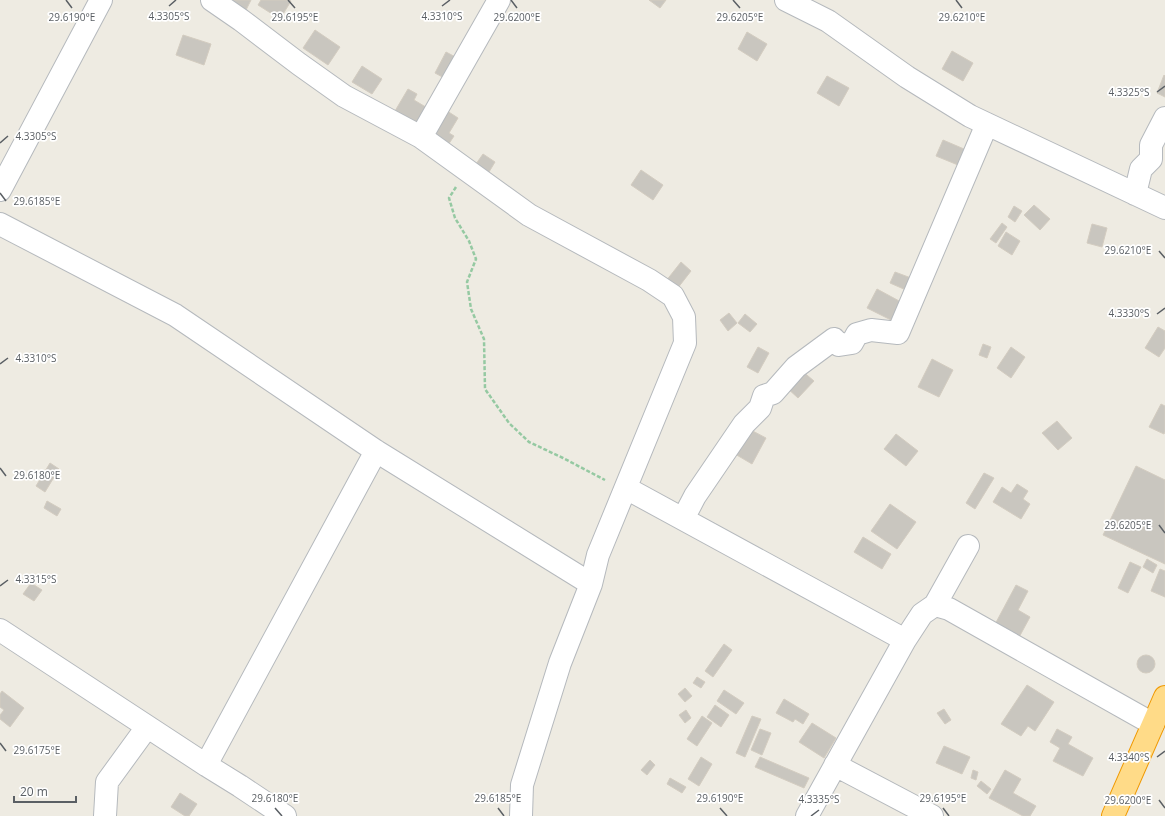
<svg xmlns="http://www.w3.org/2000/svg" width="1165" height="816" font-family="'Open Sans',sans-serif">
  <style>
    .building { fill: #c9c6bf; stroke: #d3ccc0 }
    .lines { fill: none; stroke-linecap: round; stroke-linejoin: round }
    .street-casing { stroke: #b5b9bd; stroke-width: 24 }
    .highway-casing { stroke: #f09900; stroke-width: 24 }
    .path { stroke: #95c9a2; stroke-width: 2.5; stroke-dasharray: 4 2; stroke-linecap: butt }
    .street { stroke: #fff; stroke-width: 22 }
    .highway { stroke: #ffdb88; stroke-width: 22 }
    .ticks { fill: none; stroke: #5a5f64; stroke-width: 1.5 }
    .ticks-label { font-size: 10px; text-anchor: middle; fill: #5a5f64; stroke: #fff; stroke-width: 3.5; stroke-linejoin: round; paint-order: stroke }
  </style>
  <rect width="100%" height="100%" fill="#eeebe2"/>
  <path class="building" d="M222 0H251L245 12Z
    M261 0H289L291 1 280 19 258 5Z
    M649 0H666L660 8Z
    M315 30 340 47 328 65 303 48Z
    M747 32 767 44 757 61 738 49Z
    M183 35 211 44 204 65 176 55Z
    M952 51 973 63 963 81 942 69Z
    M446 52 461 60 450 81 435 73Z
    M362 66 382 79 372 94 352 82Z
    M1164 75 1165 76V97L1157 93Z
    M827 76 849 88 839 106 817 93Z
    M408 89 417 94 414 100 434 112 424 129 395 111Z
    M441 107 458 118 449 133 454 136 448 145 426 131Z
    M943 140 964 149 958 165 936 156Z
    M483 154 495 162 489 172 476 164Z
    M641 170 663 185 653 200 631 185Z
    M1034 205 1050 219 1040 230 1024 215Z
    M1014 206 1022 211 1015 222 1008 217Z
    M1002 223 1007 227 996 243 990 239Z
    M1092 224 1107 228 1102 247 1087 243Z
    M1006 232 1020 241 1012 255 998 246Z
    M681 262 691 271 677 289 666 281Z
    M895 272 911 278 906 290 890 283Z
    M877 289 901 302 891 320 867 308Z
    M729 313 737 323 728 331 720 320Z
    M745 314 757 324 750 332 738 323Z
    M1158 327 1165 331V348L1159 357 1145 348Z
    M983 344 991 347 987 358 979 355Z
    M758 347 769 353 758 373 747 367Z
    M1011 347 1025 357 1011 378 997 368Z
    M932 359 953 370 939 397 918 387Z
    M801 370 814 381 798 398 786 387Z
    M1161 404 1165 406V432L1164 434 1149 427Z
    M1057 421 1072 438 1058 450 1042 433Z
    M749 429 766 438 752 464 735 454Z
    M896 434 918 451 906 466 884 449Z
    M50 463 59 469 45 492 36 486Z
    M1136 466 1165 480V564L1103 535Z
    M984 473 994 478 975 509 966 503Z
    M1017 484 1028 491 1023 499 1030 504 1021 519 993 502 1002 487 1011 493Z
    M47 501 61 509 57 516 44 508Z
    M890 504 916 522 897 549 871 531Z
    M863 537 891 554 882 569 854 552Z
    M1147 559 1157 565 1153 573 1143 567Z
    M1130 562 1141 567 1128 593 1118 588Z
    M1160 569 1165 571V597L1151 591Z
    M31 583 42 590 34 601 23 594Z
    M1016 585 1028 591 1018 610 1030 617 1017 641 993 628Z
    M724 644 732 650 713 677 705 671Z
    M1137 664a9 9 0 1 1 18 0a9 9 0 1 1-18 0Z
    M697 677 705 682 701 688 693 683Z
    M1027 685 1054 702 1035 731 1028 726 1021 736 1001 724Z
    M685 688 692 696 685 702 678 694Z
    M724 690 744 703 736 714 717 701Z
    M2 691 24 708 10 727 0 719V715L4 710 0 707V694Z
    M784 699 809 714 803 724 795 719 793 722 776 713Z
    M715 705 729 715 721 727 707 717Z
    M944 709 951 720 945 724 937 713Z
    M686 710 691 718 685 723 679 715Z
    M702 716 712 723 697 746 687 739Z
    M752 716 761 719 745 757 736 753Z
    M812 723 836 738 824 758 799 742Z
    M760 729 771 733 762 755 751 750Z
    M1057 729 1072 737 1068 744 1093 758 1083 776 1053 761 1060 748 1050 742Z
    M944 746 970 757 962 774 936 763Z
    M701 757 712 764 699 786 688 779Z
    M760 757 809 778 804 788 755 767Z
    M650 760 655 765 647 775 641 770Z
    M973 770 978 772 976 780 971 778Z
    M1005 770 1021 779 1013 793 1036 806 1030 816H1023L989 798Z
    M670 778 686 787 682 793 667 784Z
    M981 781 991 789 987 794 977 786Z
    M180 793 197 804 189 816H185L171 807Z"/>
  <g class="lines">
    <g class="street-casing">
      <path id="street" d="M212 0 241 20 299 64 344 96 421 137 529 215 649 280 673 296 684 317 685 343 598 555 591 584 560 663 522 785 521 816
        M786 0 828 21 907 77 970 116 1165 208
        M421 137 499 0
        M0 190 101 0
        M1135 194 1141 169 1151 159V145L1165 118
        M0 224 175 315 376 451 591 584
        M626 488 905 640
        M683 519 695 496 744 424 760 408 764 396 773 393 796 367 834 339 839 345 852 343 857 334 871 330 898 333 987 124
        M935 605 949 609 1153 724
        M0 630 206 765 240 786 285 816
        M206 765 376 451
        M835 765 932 816
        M105 816 107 782 147 727
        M807 816 905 640 922 614 935 605 968 546"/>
    </g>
    <g class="highway-casing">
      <path id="highway" d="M1113 816 1165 697"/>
    </g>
    <path class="path" d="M456 187 449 198 455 218 469 241 476 259 467 282 471 309 484 339 485 389 509 423 529 442 563 458 605 480"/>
    <use href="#street" class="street"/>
    <use href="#highway" class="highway"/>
  </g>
  <path class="ticks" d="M66 0 72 8M288 0 295 8M511 0 517 8M733 0 740 8M956 0 962 8M169 6 176 0M442 6 450 0M1157 92 1165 86M0 143 8 136M0 193 6 201M1159 251 1165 258M1157 314 1165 308M0 364 8 358M0 468 6 476M1159 525 1165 533M0 586 8 580M0 743 6 751M1157 757 1165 751M1159 800 1165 808M275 808 282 816M498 808 504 816M720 808 727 816M943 808 949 816M811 816 819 810"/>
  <g class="ticks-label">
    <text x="169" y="20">4.3305°S</text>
    <text x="442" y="20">4.3310°S</text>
    <text x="962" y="21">29.6210°E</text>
    <text x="72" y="21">29.6190°E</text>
    <text x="295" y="21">29.6195°E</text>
    <text x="517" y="21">29.6200°E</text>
    <text x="740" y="21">29.6205°E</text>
    <text x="1129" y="96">4.3325°S</text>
    <text x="36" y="140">4.3305°S</text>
    <text x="37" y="205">29.6185°E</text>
    <text x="1128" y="254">29.6210°E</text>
    <text x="1129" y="317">4.3330°S</text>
    <text x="36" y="362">4.3310°S</text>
    <text x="37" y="479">29.6180°E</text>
    <text x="1128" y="529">29.6205°E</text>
    <text x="36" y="583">4.3315°S</text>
    <text x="37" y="754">29.6175°E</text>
    <text x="1129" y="761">4.3340°S</text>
    <text x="275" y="802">29.6180°E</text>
    <text x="498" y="802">29.6185°E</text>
    <text x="720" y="802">29.6190°E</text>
    <text x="943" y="802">29.6195°E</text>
    <text x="819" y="803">4.3335°S</text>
    <text x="1128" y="804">29.6200°E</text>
  </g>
  <path d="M14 796v6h62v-6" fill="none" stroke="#5a5f64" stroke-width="2"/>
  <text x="20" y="796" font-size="12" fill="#5a5f64" stroke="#ffffff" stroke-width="3" paint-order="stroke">20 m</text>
</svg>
